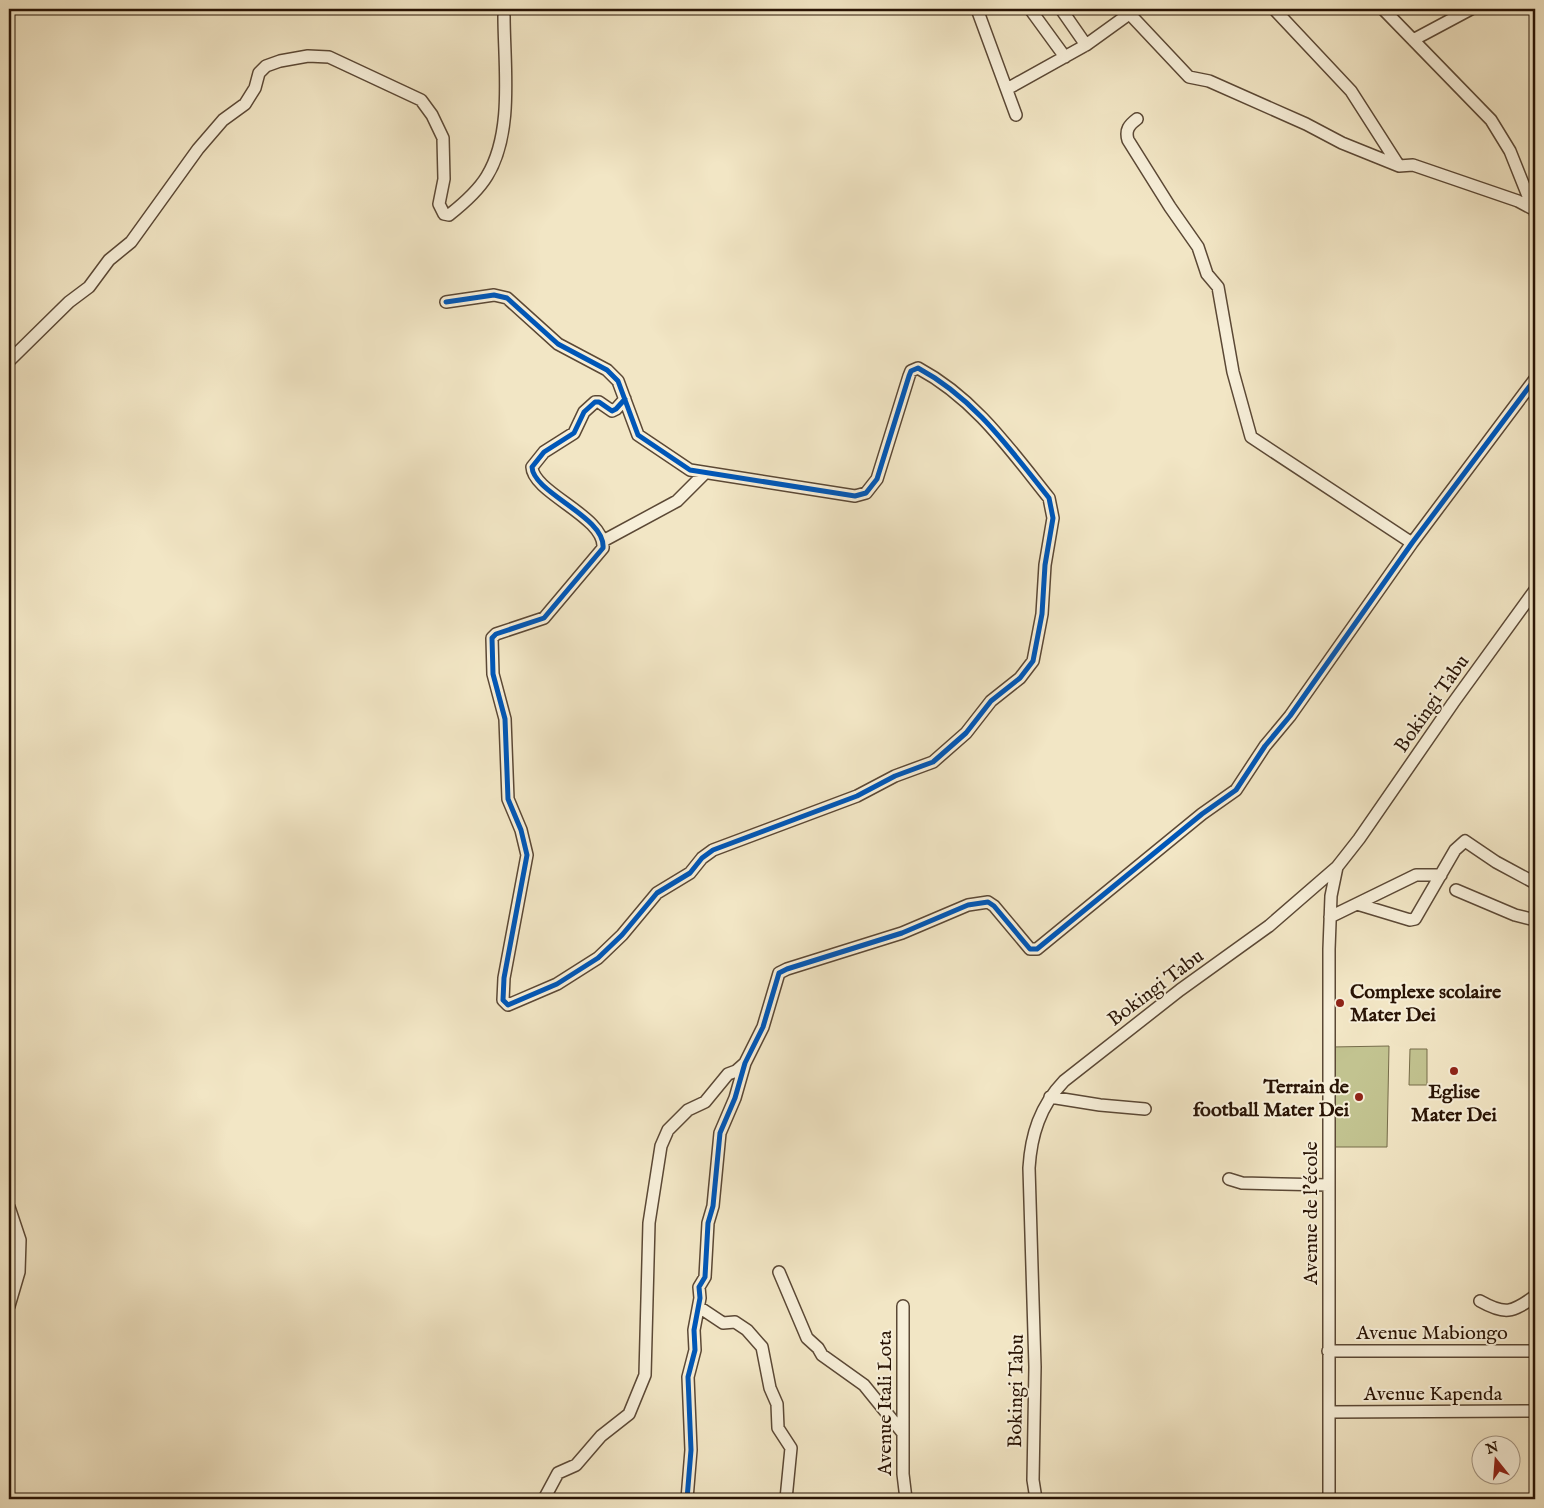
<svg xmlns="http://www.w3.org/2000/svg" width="1544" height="1508" font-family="'IM FELL English',serif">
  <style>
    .green { fill: #c2c390; stroke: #766c4a }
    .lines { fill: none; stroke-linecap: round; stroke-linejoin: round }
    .minor-casing { stroke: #5b4835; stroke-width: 14 }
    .minor { stroke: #f7efd9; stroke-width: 11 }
    .cycleway-casing { stroke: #f7efd9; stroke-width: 8 }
    .cycleway { stroke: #0057b8; stroke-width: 5 }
    .poi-dot { fill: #8f2418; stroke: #f7efd9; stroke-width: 2 }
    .labels { text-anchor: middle; stroke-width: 4; stroke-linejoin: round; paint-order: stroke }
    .street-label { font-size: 20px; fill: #291405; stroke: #f7efd9 }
    .poi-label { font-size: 20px; font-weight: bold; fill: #291405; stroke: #f7efd9; text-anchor: start }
  </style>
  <rect width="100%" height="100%" fill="#f2e6c5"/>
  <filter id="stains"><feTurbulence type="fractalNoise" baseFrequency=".004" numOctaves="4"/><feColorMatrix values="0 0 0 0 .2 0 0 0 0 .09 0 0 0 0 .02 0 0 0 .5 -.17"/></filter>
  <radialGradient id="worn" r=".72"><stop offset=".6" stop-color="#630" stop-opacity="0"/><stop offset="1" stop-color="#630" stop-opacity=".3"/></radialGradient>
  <path class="green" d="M1389 1046 1387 1147H1331V1047Z
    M1410 1049H1427V1085H1409Z"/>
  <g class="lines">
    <g class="minor-casing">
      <path id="minor" d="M977 9 1016 115
        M1030 9 1065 57
        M1061 9 1086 45
        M1125 9 1189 77 1209 81 1306 124 1342 143 1399 166 1413 165 1518 201 1535 210
        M1274 9 1351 91 1399 166
        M1383 9 1491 120 1510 151 1534 211
        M1413 40 1471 9
        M1007 89 1086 45 1129 14
        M1137 119C1129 125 1125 130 1128 140L1170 207 1198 247 1207 274 1218 287 1233 372 1251 437 1412 543
        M446 302 494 295 507 298 558 344 607 370 618 381 638 435 690 470 855 496 866 493 877 479 909 376 911 371 918 368C974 398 1009 448 1049 498L1053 518 1045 565 1042 614 1033 661 1020 678 991 701 966 733 933 762 895 776 857 796 713 850 702 858 690 873 657 893 622 935 598 958 557 984 508 1005 503 1000 504 978 527 855 521 830 508 799 505 719 493 674 492 638 496 634 544 618 603 548C606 517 533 493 532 467L544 452 574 433 584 412 595 402H599L612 411 616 409 625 399
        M9 361 69 302 89 287 109 260 131 242 198 149 223 120 245 104 255 88 259 73 266 66 280 61 308 56 329 57 421 100 432 115 443 138 444 179 439 204 444 214 449 215C463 204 478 191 487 176 514 132 504 65 504 16
        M603 541 677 501 704 474
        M1456 890 1515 915 1535 920
        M1357 904 1410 920 1415 919 1455 850 1465 841 1496 862 1535 883
        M1330 917 1416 875H1441
        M1050 1097 1100 1105 1145 1109
        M1229 1179 1242 1183 1328 1185
        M9 1207 20 1240 19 1272 9 1306
        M779 1272 807 1338 818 1348 822 1355 864 1385 902 1432
        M1480 1301C1505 1315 1512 1313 1535 1296
        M903 1306V1474L906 1499
        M699 1307 723 1323 735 1322 747 1330 762 1347 770 1388 777 1404 778 1428 791 1448 786 1499
        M1328 1351H1535
        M1330 1412 1535 1411
        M544 1499 558 1473 576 1465 601 1436 629 1414 645 1375 649 1223 661 1146 668 1130 688 1110 705 1102 728 1074 736 1071 745 1063
        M687 1499 691 1450 688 1377 695 1350 694 1330 700 1298 699 1287 705 1277 708 1223 713 1206 720 1133 735 1098 745 1063 763 1027 779 973 787 969 902 933 968 905 988 902 994 906 1030 949H1037L1202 814 1236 790 1265 746 1290 716 1412 543 1535 379
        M1036 1499 1033 1480 1035 1367 1029 1168C1031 1135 1040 1106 1064 1081L1180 990 1269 926 1337 867 1359 839 1453 703 1535 590
        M1329 1499V949L1331 896 1337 867"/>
    </g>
    <use href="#minor" class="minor"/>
    <g class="cycleway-casing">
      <path id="cycleway" d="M446 302 494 295 507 298 558 344 607 370 618 381 638 435 690 470 855 496 866 493 877 479 909 376 911 371 918 368C974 398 1009 448 1049 498L1053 518 1045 565 1042 614 1033 661 1020 678 991 701 966 733 933 762 895 776 857 796 713 850 702 858 690 873 657 893 622 935 598 958 557 984 508 1005 503 1000 504 978 527 855 521 830 508 799 505 719 493 674 492 638 496 634 544 618 603 548C606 517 533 493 532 467L544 452 574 433 584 412 595 402H599L612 411 616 409 625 399
        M687 1499 691 1450 688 1377 695 1350 694 1330 700 1298 699 1287 705 1277 708 1223 713 1206 720 1133 735 1098 745 1063 763 1027 779 973 787 969 902 933 968 905 988 902 994 906 1030 949H1037L1202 814 1236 790 1265 746 1290 716 1412 543 1535 379"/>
    </g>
    <use href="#cycleway" class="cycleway"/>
  </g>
  <g class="poi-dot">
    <circle cx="1340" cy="1003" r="5"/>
    <circle cx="1454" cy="1071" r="5"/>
    <circle cx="1359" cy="1097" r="5"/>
  </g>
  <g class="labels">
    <g class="street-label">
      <text transform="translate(1431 703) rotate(-55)" y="7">Bokingi Tabu</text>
      <text transform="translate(1155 987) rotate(-37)" y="7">Bokingi Tabu</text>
      <text transform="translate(1310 1213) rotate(-90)" y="7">Avenue de l'école</text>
      <text x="1432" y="1339">Avenue Mabiongo</text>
      <text transform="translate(1015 1391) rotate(-89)" y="7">Bokingi Tabu</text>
      <text x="1433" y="1400">Avenue Kapenda</text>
      <text transform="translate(884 1403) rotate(-90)" y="7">Avenue Itali Lota</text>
    </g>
    <g class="poi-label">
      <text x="1350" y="998">Complexe scolaire<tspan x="1350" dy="23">Mater Dei</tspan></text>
      <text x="1349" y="1093" text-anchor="end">Terrain de<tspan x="1349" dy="23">football Mater Dei</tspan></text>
      <text x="1454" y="1098" text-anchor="middle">Eglise<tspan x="1454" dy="23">Mater Dei</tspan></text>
    </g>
  </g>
  <rect width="1544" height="1508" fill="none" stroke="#f2e6c5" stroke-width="30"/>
  <rect x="10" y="10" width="1524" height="1488" fill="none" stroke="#291405" stroke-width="2.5"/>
  <rect x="15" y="15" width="1514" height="1478" fill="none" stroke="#291405"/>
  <g transform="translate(1496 1460) rotate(343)"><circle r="24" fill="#f7efd9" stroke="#a59784"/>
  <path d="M0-4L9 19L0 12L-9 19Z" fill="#8f2418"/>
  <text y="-8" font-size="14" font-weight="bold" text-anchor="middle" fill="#291405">N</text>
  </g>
  <rect width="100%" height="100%" filter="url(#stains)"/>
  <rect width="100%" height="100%" fill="url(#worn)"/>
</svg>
